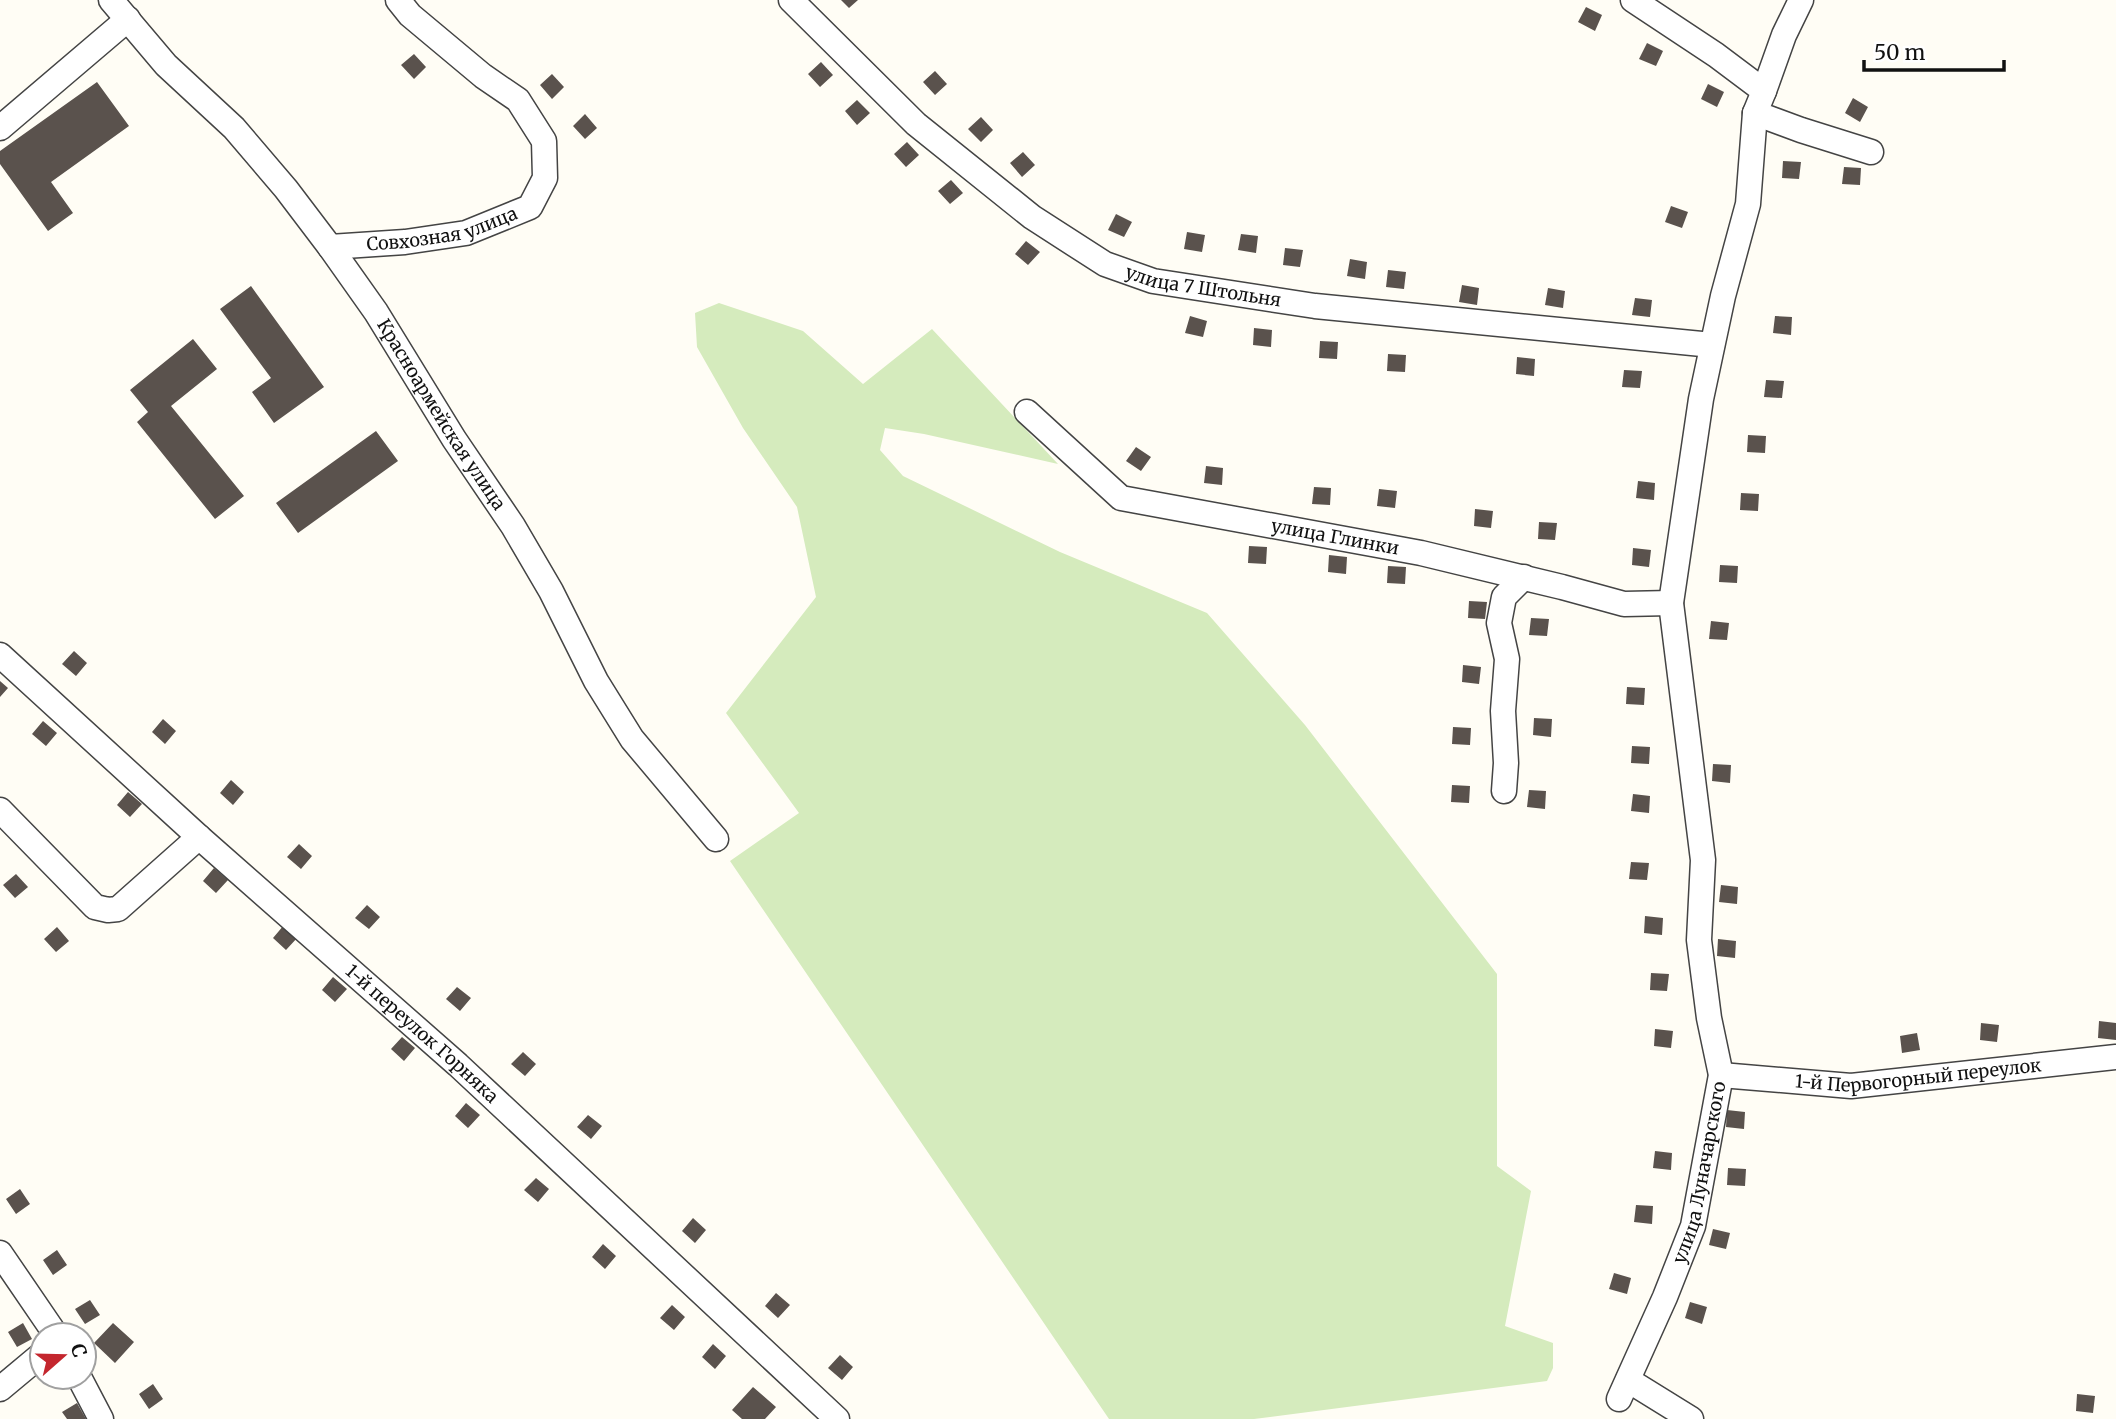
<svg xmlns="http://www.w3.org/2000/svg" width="2116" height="1419" font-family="Merriweather,serif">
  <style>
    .green { fill: #d5ebbd }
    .building { fill: #5a524d }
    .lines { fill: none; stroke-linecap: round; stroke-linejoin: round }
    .minor-casing { stroke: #444; stroke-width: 27 }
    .minor { stroke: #fff; stroke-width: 24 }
    .labels { text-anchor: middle; stroke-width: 7; stroke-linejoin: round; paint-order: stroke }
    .street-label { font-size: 18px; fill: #111; stroke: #fff }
  </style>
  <rect width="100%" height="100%" fill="#fffdf5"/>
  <path class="green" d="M719 303 803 331 863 384 932 329 1058 464 924 434 885 428 880 450 903 476 1060 552 1207 613 1305 725 1497 974V1166L1531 1191 1505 1326 1553 1343V1368L1547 1381 1254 1419H1109L730 861 799 813 726 713 816 597 797 507 743 428 697 347 695 313Z"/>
  <path class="building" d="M841 0H858L849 8Z
    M1586 7 1602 15 1595 31 1578 22Z
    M1647 43 1663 51 1656 66 1639 59Z
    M414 54 426 67 414 79 401 65Z
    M821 62 833 75 820 87 808 74Z
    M935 71 947 84 935 95 923 82Z
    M552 74 564 87 552 99 540 85Z
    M97 82 129 126 51 182 73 213 48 231 0 164V151Z
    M1708 84 1724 92 1717 107 1701 99Z
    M1853 98 1868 107 1860 122 1845 113Z
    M857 100 870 113 857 125 845 111Z
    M585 114 597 128 585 139 573 126Z
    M981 117 993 130 981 142 968 129Z
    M907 142 919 155 906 167 894 154Z
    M1023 152 1035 165 1022 177 1010 163Z
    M1783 161 1801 162 1799 179 1782 178Z
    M1844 167 1861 168 1860 185 1842 184Z
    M951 180 963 193 950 204 938 191Z
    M1671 206 1688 212 1682 228 1665 222Z
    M1116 214 1132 222 1124 237 1108 230Z
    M1187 232 1205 235 1202 252 1184 249Z
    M1241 234 1258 236 1256 253 1238 250Z
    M1026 241 1040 252 1028 265 1015 254Z
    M1285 248 1303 250 1300 267 1283 265Z
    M1350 259 1367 262 1365 279 1347 276Z
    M1388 270 1406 272 1404 289 1386 287Z
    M1462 285 1479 288 1477 305 1459 302Z
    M251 286 324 387 274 423 252 392 271 378 220 309Z
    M1548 288 1565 291 1563 308 1545 305Z
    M1635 298 1652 300 1650 317 1632 315Z
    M1190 316 1207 321 1203 337 1185 333Z
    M1775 316 1792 317 1791 335 1773 333Z
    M1254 328 1272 330 1271 347 1253 345Z
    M193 339 217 369 171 406 244 496 215 519 137 422 148 412 130 390Z
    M1320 341 1338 342 1337 359 1319 358Z
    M1388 354 1406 355 1405 372 1387 371Z
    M1517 357 1535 359 1534 376 1516 374Z
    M1624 370 1642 371 1640 388 1622 387Z
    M1766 380 1784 381 1782 398 1764 397Z
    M376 431 398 461 298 533 276 503Z
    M1748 435 1766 436 1765 453 1747 452Z
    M1136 447 1151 457 1141 471 1126 461Z
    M1206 466 1223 468 1222 485 1204 483Z
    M1638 481 1655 483 1654 500 1636 498Z
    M1314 487 1331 488 1330 505 1312 504Z
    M1379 489 1397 491 1395 508 1377 506Z
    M1741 493 1759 494 1758 511 1740 510Z
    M1475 509 1493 511 1491 528 1474 526Z
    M1539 522 1557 523 1555 540 1538 539Z
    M1249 546 1267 547 1266 564 1248 563Z
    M1633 548 1651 550 1649 567 1632 565Z
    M1329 555 1347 557 1346 574 1328 572Z
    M1720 565 1738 566 1737 583 1719 582Z
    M1388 566 1406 567 1405 584 1387 583Z
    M1469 601 1487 602 1485 619 1468 618Z
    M1531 618 1549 619 1547 636 1529 635Z
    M1711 621 1729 623 1727 640 1709 639Z
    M74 651 87 663 76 676 62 664Z
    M1463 665 1481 667 1479 684 1462 682Z
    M0 681 8 688 0 697Z
    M1627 687 1645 688 1644 705 1626 704Z
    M1534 718 1552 719 1551 737 1533 735Z
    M163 719 176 731 165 744 152 732Z
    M43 721 57 733 46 746 32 734Z
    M1453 727 1471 728 1470 745 1452 744Z
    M1632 746 1650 747 1649 764 1631 763Z
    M1713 764 1731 765 1730 783 1712 781Z
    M231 780 244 792 233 805 220 793Z
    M1452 785 1470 786 1469 803 1451 802Z
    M1529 790 1546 791 1545 809 1527 807Z
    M128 792 142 804 130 817 117 805Z
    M1633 794 1650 796 1649 813 1631 811Z
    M299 844 312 856 301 869 287 857Z
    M1631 862 1649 863 1647 880 1629 879Z
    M214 868 228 880 216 893 203 881Z
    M16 874 28 887 15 898 3 885Z
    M1721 885 1738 887 1737 904 1719 902Z
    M367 905 380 917 369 929 355 918Z
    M1645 916 1663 918 1662 935 1644 933Z
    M284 925 298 937 286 950 273 938Z
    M57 927 69 941 56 952 44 939Z
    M1718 939 1736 941 1735 958 1717 956Z
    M1651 973 1669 974 1667 991 1650 990Z
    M333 977 347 989 335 1002 322 990Z
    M457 987 471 998 460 1011 446 999Z
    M2099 1021 2116 1023V1040L2098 1038Z
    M1981 1023 1999 1025 1997 1042 1980 1040Z
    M1655 1029 1673 1031 1671 1048 1654 1046Z
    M1917 1033 1920 1050 1902 1053 1900 1036Z
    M402 1037 415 1048 404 1061 391 1049Z
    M523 1052 536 1064 525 1076 511 1064Z
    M466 1103 480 1115 468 1128 455 1116Z
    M1727 1110 1745 1112 1744 1129 1726 1127Z
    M588 1115 602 1126 591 1139 577 1127Z
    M1655 1151 1672 1153 1671 1170 1653 1168Z
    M1728 1168 1746 1169 1745 1186 1727 1185Z
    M536 1178 549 1189 538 1202 524 1190Z
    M20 1189 30 1204 16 1214 6 1199Z
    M1636 1205 1653 1206 1652 1224 1634 1222Z
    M693 1218 706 1230 695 1243 682 1231Z
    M1713 1229 1730 1233 1726 1249 1709 1245Z
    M603 1244 616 1256 605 1269 592 1257Z
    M57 1250 67 1265 53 1275 43 1260Z
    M1614 1273 1631 1278 1627 1294 1609 1289Z
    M776 1293 790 1305 778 1318 765 1306Z
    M90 1300 100 1315 85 1324 75 1309Z
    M1690 1302 1707 1307 1702 1324 1685 1318Z
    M672 1305 685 1317 674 1330 660 1318Z
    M23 1323 32 1339 17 1347 8 1332Z
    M113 1323 134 1342 115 1363 94 1343Z
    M713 1344 726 1356 715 1369 702 1357Z
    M840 1355 853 1367 842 1380 828 1368Z
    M153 1384 163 1399 149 1409 139 1394Z
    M753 1387 776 1407 765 1419H742L732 1410Z
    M2077 1394 2095 1396 2093 1413 2076 1411Z
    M77 1403 86 1419H67L62 1412Z"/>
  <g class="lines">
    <g class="minor-casing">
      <g id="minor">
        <path id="s1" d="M111 0 166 65 234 128 286 189 330 247 376 312 454 439 513 526 551 591 596 681 632 739 716 839"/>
        <path id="s2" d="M791 0 916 124 1032 217 1105 264 1153 281 1315 306 1712 345"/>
        <path d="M1633 0 1716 55 1764 91 1755 113 1801 130 1871 152"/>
        <path d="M1764 91 1784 35 1801 0"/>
        <path d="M0 128 128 19"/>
        <path id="s3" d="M330 247 405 242 466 233 530 207 545 178 544 141 518 100 483 76 410 15 398 0"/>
        <path id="s4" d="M1027 412 1121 498 1421 553 1562 587 1624 604 1671 603"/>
        <path id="s5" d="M0 655 199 837 458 1065 837 1419"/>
        <path d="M1504 791 1506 763 1503 711 1507 659 1499 623 1504 597 1524 577"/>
        <path d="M0 810 95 907 108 910 118 909 199 837"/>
        <path id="s6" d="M1721 1075 1851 1086 2116 1057"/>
        <path d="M0 1253 56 1335"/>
        <path d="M79 1377 101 1419"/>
        <path d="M1628 1380 1691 1419"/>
        <path d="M0 1389 42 1354"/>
        <path id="s7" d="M1619 1399 1665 1297 1693 1226 1721 1075 1709 1018 1699 940 1703 860 1671 603 1701 399 1723 296 1748 204 1755 113"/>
      </g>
    </g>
    <use href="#minor" class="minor"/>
  </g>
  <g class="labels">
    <g class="street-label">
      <text dy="6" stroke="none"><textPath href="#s3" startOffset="114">Совхозная улица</textPath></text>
      <text dy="6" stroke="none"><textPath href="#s2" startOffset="513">улица 7 Штольня</textPath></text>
      <text dy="6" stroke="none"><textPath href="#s1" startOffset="532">Красноармейская улица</textPath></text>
      <text dy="6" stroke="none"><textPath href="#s4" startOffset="345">улица Глинки</textPath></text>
      <text dy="6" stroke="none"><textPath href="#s5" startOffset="567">1-й переулок Горняка</textPath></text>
      <text dy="6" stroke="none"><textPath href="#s6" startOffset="198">1-й Первогорный переулок</textPath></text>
      <text dy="6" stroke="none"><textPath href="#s7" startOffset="242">улица Луначарского</textPath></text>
    </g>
  </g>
  <g transform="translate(63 1356) rotate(70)"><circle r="33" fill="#ffffff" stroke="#a0a0a0" stroke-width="2"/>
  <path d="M0-5L12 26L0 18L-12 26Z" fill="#c4262e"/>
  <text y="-10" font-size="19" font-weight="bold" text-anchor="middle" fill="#111111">С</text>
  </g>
  <path d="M1864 60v10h140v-10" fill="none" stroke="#111111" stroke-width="3.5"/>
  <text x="1874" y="60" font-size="21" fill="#111111" stroke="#ffffff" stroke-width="5" paint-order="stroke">50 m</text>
</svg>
